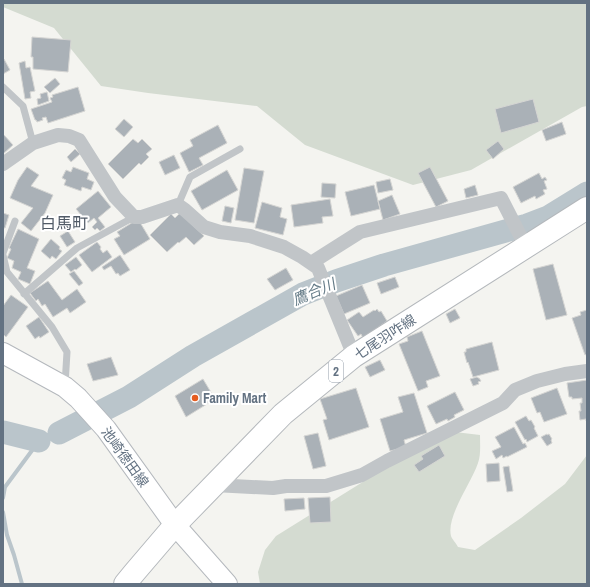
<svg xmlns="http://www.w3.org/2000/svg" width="590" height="587" font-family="'Archivo Narrow','Noto Sans JP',sans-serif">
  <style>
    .green { fill: #d4dbd1 }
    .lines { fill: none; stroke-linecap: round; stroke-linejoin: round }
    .stream { stroke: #bac5cb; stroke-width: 4 }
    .river { stroke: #bac5cb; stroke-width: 23 }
    .building { fill: #aab1b7; stroke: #d5d5d3 }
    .secondary-casing { stroke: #b4b8bd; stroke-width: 22 }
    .primary-casing { stroke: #b4b8bc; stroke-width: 24 }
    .service { stroke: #c1c5c8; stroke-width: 7 }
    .minor { stroke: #c1c5c8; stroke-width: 14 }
    .secondary { stroke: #fff; stroke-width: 20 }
    .primary { stroke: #fff; stroke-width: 22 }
    .poi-dot { fill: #e55c20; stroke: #fff; stroke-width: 1.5 }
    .labels { text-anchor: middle; stroke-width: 4; stroke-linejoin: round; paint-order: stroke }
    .shield { fill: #fff; stroke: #929ca8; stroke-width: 1 }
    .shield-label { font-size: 13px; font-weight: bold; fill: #637282 }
    .street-label { font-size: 14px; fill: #637282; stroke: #fff }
    .poi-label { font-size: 14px; font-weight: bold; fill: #637282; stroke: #fff; text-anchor: start }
    .water-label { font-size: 15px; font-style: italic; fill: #637a86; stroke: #fff }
    .quarter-label { font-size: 16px; fill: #515b67; stroke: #fff }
  </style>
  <rect width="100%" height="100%" fill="#f4f4f0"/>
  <path class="green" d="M3 3H587V106L582 107 471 170 413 185 305 145 257 106 148 93 101 86 54 28 3 7Z
    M455 432 480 435C480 444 481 455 478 463 472 482 446 516 451 536 452 539 456 543 458 547L475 550 521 518 565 484 587 455V584H260L258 572 265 550 276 536 435 437Z"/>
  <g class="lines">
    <path class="stream" d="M3 498 5 487 39 441 59 433
      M3 512 7 535 14 555 22 584"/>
    <path class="river" d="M3 432 39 441
      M59 433 129 397 193 356 303 294 336 281 384 265 527 225 548 217 587 193"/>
  </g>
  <path class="building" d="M32 37 71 40 68 72 33 69V57H31Z
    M4 59 10 70 3 74V60Z
    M25 61 26 68 30 67 35 91 30 92 31 98 25 99 19 63Z
    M55 78 60 84 50 93 44 87Z
    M78 87 85 111 48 123 46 117 42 118 43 120 37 122 36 120H35L31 109 52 102 50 98 53 97 52 95Z
    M47 92 49 101 38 105 37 99 41 98 40 94Z
    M533 99 539 122 501 133 495 109Z
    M124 119 133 127 124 137 115 129Z
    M562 122 566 134 546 141 542 130Z
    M218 125 227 143 199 158 203 165 189 172 180 153 193 146 190 140Z
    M4 135 13 145 3 154V136Z
    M133 139 138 143 142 139 152 149 146 154 149 157 141 165 139 163 123 179 108 164Z
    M498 141 504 149 493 159 486 150Z
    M75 149 80 154 71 162 67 157Z
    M174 155 180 168 165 175 159 162Z
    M27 167 39 175 31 186 53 195 45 213 31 231 21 223 33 208 10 198 18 180Z
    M73 167 89 173 87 179 94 182 91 190 82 187 81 191 64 185 66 180 62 178 66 170 71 172Z
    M430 167 448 201 436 207 418 173Z
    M244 168 264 171 254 223 235 220Z
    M227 170 238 190 202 210 191 191Z
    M539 173 542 179 545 177 547 180 544 181 547 189 543 190 545 194 536 199 535 196 521 203 513 187Z
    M390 179 393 190 378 193 376 182Z
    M322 183 336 184 335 198 321 197Z
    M374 185 380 209 351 216 345 192Z
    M475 185 478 195 466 198 464 189Z
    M98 191 111 207 98 218 105 227 100 231 97 228 95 230 92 227 97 222 94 218 88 223 76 209Z
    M392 195 400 214 383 220 378 201Z
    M330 199 333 216 322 217 323 223 294 227 291 205Z
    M262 202 282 208 280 217 287 219 283 235 255 228Z
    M225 206 234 208 231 223 222 221Z
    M3 213 9 215 5 228H3Z
    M180 213 204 236 194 245 186 237 179 243 178 242 167 252 150 235 171 214 175 218Z
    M138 219 150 239 124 255 114 239 120 236 117 232Z
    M18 229 39 239 27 268 35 271 30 284 18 279 21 272 12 268 14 261 7 258 11 249 9 248Z
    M68 231 75 242 67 247 60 236Z
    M51 239 60 247 59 249 62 251 56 259 52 256 50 259 41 251Z
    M97 242 101 247 100 249 103 253 107 250 112 257 92 272 79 255Z
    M120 255 130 270 120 276 118 273 116 274 111 266 104 270 102 267Z
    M76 257 82 265 76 270 75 269 71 272 65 265Z
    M553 264 567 315 546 320 533 269Z
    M286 268 293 280 275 290 267 279Z
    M74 271 83 283 79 286 69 274Z
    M395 277 399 287 381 294 377 283Z
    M48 281 62 300 77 289 86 302 70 313 67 308 53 317 45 304 42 306 38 299 36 301 30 293Z
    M362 285 370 303 344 314 336 296Z
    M11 295 28 307 6 337 3 334V306Z
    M377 309 379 312 381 311 387 321 363 338 361 334 358 336 347 320 359 312 363 317 374 310 375 311Z
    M455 309 460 318 450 323 446 314Z
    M587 310V354L585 355 572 318 581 315 580 312Z
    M39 317 49 332 40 338 39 336 35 339 26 326Z
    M422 331 440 376 426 381 428 387 418 391 399 344 408 341 407 337Z
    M492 342 499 370 473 377 468 362 467 363 464 352H466V349Z
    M111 357 118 375 93 381 87 364Z
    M380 360 385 370 370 377 365 367Z
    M477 377 478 378H479L481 381 478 382 479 384 473 386 470 379Z
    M203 379 215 399 186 417 175 396Z
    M587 380V421H586V419L580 420 579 411H581L580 403H582V398L572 399V397H569L567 383Z
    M356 388 369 427 329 440 323 420 327 419 320 399Z
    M557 388 567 414 544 422 540 412 537 413 531 398Z
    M455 392 464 410 454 415 455 417 448 421 447 419 436 424 427 406Z
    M414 393 427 433 404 440 406 447 390 451 380 419 403 412 398 397Z
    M526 416 529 421 531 420 535 427 534 428 538 436 527 442 526 439 525 440 515 422Z
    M514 427 523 444 525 443 527 447 507 457V456L503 458 502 455 496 459 492 451 501 447 495 437Z
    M318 433 326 466 313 469 304 436Z
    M547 434V435L549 434 552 439 551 440 552 443 547 446 541 437Z
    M439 445 445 456 419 472 414 465 423 459 421 456Z
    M499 463 500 481 487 482 486 464Z
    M509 466 513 491 507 492 503 467Z
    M330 497 331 522 310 523 308 498Z
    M304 498 305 509 285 511 284 499Z"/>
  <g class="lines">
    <g class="secondary-casing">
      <path id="secondary" d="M3 353 65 387 78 398 106 429 175 525 227 584"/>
    </g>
    <g class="primary-casing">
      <path id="primary" d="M125 584 134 573 175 525 283 414 354 356 587 208"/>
    </g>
    <path class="service" d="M3 87 23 106 33 143
      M178 205 190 177 240 149
      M3 253 15 221
      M3 255 7 272 52 327 67 352 65 385
      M24 294 77 248 134 217"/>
    <path class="minor" d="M3 164 33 143 58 135 69 136 79 140 115 197 134 217H142L178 205 185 210 204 227 220 232 250 236 284 247 302 257 318 268 354 356
      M311 263 360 232 501 198 526 247
      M214 485 273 488 286 486H326L362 475 387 461 503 403 515 390 537 381 565 374 587 371"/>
    <use href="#secondary" class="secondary"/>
    <use href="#primary" class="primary"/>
  </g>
  <circle class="poi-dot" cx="195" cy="398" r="4"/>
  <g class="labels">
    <rect class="shield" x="329" y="360" width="14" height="22" rx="3"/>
    <g class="shield-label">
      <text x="336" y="376">2</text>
    </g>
    <g class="street-label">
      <text transform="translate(385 337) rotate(-33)" y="5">七尾羽咋線</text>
      <text transform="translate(125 457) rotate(54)" y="5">池崎徳田線</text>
    </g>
    <g class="poi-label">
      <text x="203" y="403">Family Mart</text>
    </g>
    <g class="water-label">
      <text transform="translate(314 292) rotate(-23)" y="5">鷹合川</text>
    </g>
    <g class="quarter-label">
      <text x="64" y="229">白馬町</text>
    </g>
  </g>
  <rect width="590" height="587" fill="none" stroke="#637282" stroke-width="8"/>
</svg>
